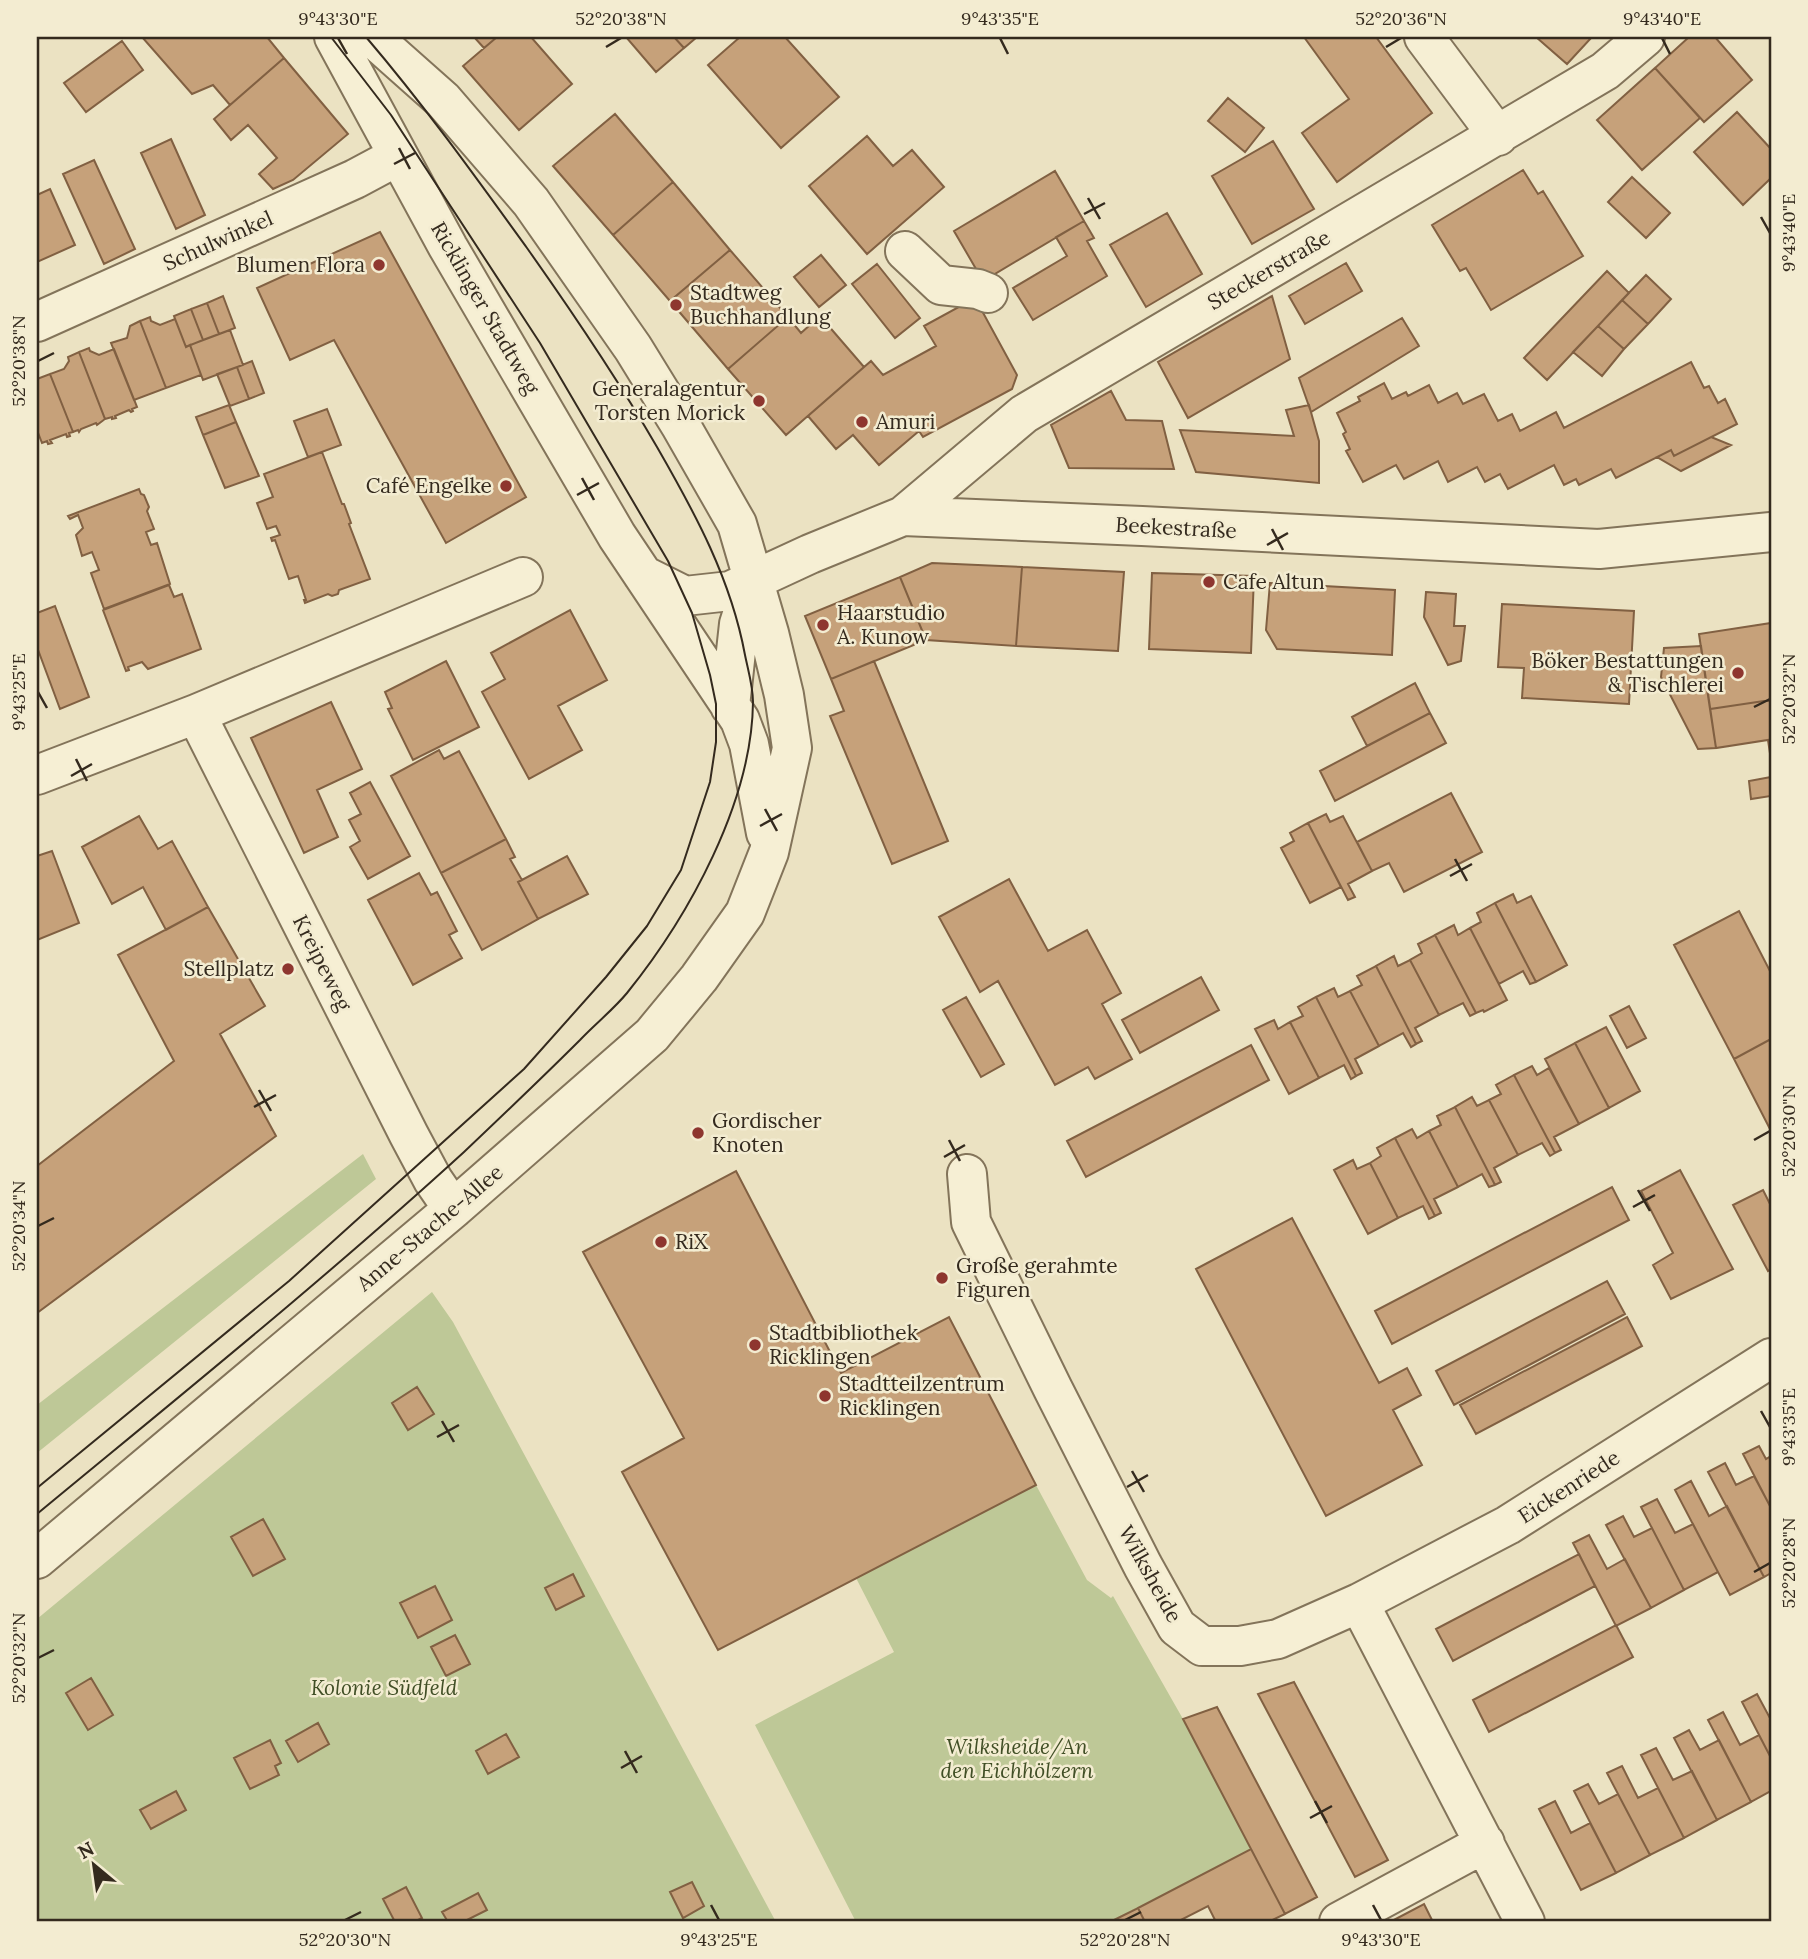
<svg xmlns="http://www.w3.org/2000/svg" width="1808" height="1959" font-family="Lora,serif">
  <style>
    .green { fill: #bec897 }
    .building { fill: #c6a17a; stroke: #816042; stroke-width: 2 }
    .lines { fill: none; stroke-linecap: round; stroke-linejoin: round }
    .minor-casing { stroke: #83745a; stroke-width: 42 }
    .minor { stroke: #f6efd4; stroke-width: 38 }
    .tram { stroke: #342a1e; stroke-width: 2 }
    .ticks { fill: none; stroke: #342a1e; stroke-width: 2.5 }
    .poi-dot { fill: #8e362f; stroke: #f3ecd1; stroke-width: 2.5 }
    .labels { text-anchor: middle; stroke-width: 5; stroke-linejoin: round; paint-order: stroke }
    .street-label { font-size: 21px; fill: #342a1e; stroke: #f3ecd1 }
    .poi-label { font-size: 21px; fill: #342a1e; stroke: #f3ecd1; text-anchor: start }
    .park-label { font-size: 21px; font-style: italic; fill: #414f26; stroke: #f3ecd1 }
    .neatline { fill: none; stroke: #342a1e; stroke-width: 2.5 }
    .ticks-label { font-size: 18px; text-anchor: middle; fill: #342a1e }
  </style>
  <rect width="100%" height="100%" fill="#ebe2c2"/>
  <path class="green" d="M363 1154 376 1179 37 1453V1405Z
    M432 1292 453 1322 776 1922H37V1619Z
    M1036 1485 1087 1580 1111 1598 1113 1596 1183 1719 1251 1849 1110 1922H856L755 1725 894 1652 856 1578Z"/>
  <path class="building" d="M142 37H267L284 58 230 105 213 85 192 94Z
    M474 37H497L484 48Z
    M497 37H531L572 84 519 130 463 66Z
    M626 37H674L684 48 656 72Z
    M674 37H697L684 48Z
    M740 37H785L839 97 781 148 708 65Z
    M1304 37H1376L1432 113 1337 182 1302 133 1349 99Z
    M1536 37H1592L1567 64Z
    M1689 37H1715L1752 80 1704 122 1655 68Z
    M122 41 143 70 86 112 64 83Z
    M284 58 348 134 293 180 273 189 259 174 277 158 248 125 231 140 214 119Z
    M1655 68 1700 118 1642 170 1597 120Z
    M1228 98 1264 128 1245 152 1208 121Z
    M1737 112 1771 149V178L1743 205 1694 152Z
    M615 114 673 182 613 235 553 166Z
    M867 136 893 166 912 150 944 187 867 254 809 186Z
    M171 139 205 215 176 229 141 153Z
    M1273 141 1314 209 1252 244 1212 176Z
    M94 160 135 249 104 264 63 174Z
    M1523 170 1538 194 1543 191 1583 256 1491 310 1466 268 1460 271 1432 225Z
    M1055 171 1084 221 983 281 954 231Z
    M1632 177 1670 213 1646 238 1608 202Z
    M673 182 730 250 670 301 613 235Z
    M50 189 75 245 37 262V195Z
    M1167 213 1202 274 1146 307 1110 245Z
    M1084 221 1094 238 1087 241 1107 276 1033 320 1013 288 1067 256 1056 237Z
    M380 232 526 497 446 543 334 340 290 360 257 288Z
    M730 250 788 317 728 369 670 301Z
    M821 255 846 285 819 307 794 277Z
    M1346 263 1362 291 1305 324 1289 296Z
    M877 264 920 318 895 338 852 284Z
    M1607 271 1629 293 1547 380 1524 358Z
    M1646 275 1671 299 1648 324 1622 300Z
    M223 296 235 328 219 334 207 303Z
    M1272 296 1290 359 1188 418 1158 362Z
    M975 298 1017 375 1012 389 923 437 919 431 879 465 853 435 836 449 808 416 871 361 883 375 936 346 924 326Z
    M1622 300 1648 324 1624 349 1598 326Z
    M207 303 219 334 203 340 191 309Z
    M191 309 203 340 186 347 174 316Z
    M820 316 864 367 786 435 728 369 788 317 801 333Z
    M150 317 151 321 160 325 175 319 186 347 190 345 201 375 166 388 140 321Z
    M1402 318 1419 346 1311 412 1299 378Z
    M140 321 166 388 134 400 111 343 127 338 130 326Z
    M1598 326 1624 349 1602 376 1573 352Z
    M230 330 243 365 203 380 190 345Z
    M89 348 90 351 99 355 114 349 137 407 132 409 133 411 131 412 129 410 115 416 116 418 112 419V417L105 419 79 352Z
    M79 352 105 419 97 425 96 423 81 429 79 432 78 430 73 432 50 374 64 369 69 361 68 357Z
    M252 361 264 393 249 399 237 367Z
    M1691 362 1704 388 1709 386 1718 403 1725 399 1737 424 1674 456 1671 450 1616 478 1611 469 1579 485 1576 479 1564 485 1554 465 1508 489 1500 474 1485 482 1477 467 1448 482 1438 461 1404 479 1396 465 1363 482 1346 451 1350 449 1343 434 1346 432 1337 413 1360 401 1358 397 1384 383 1392 399 1406 392 1408 396 1429 385 1438 403 1457 393 1463 404 1484 394 1498 421 1512 414 1520 431 1556 412 1564 428Z
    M237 367 249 399 230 406 217 374Z
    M50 374 73 432 69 433 70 436 67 437 66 434 50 440 52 443 48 444 47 441 42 443 37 430V379Z
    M1111 391 1126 420 1162 421 1174 469 1069 468 1051 425Z
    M229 405 236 422 203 435 196 417Z
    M1309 405 1319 441V483L1196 472 1180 430 1294 436 1286 410Z
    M327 409 341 445 308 457 294 421Z
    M236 422 259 476 225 488 203 435Z
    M1711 437 1731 445 1681 471 1657 457 1671 450 1674 456Z
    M322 452 342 504H344L351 523 349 524 370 579 339 590 338 594 332 596 328 594 305 603 304 600H306L298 576 289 579 275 540 272 541 271 538 280 535 276 526 267 529 257 503 273 497 264 474Z
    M139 489 141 494 144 495 149 507 147 511 154 529 146 532 151 545 157 543 170 584 104 609 91 573 99 570 92 552 82 556 76 535 83 528 78 515 70 519 68 516Z
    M932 563 1022 567 1016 646 926 640 900 577Z
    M1022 567 1124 572 1118 651 1016 646Z
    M1152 573 1254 576 1251 653 1149 649Z
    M900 577 926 640 831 679 805 616Z
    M1270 583 1395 590 1392 655 1277 649 1266 630Z
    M169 585 174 597 182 594 201 649 148 669 142 662 128 667 129 670 126 671 103 610Z
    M1426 592 1456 594 1454 626H1465L1461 661 1448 665 1424 617Z
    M1502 604 1634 611 1629 704 1522 698 1524 668 1498 667Z
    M55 606 89 697 60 709 37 647V613Z
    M570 610 607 680 558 706 582 750 529 779 482 692 505 679 491 653Z
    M1771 623V700L1710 709 1699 634Z
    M1701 646 1716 748 1698 749 1661 677 1664 648Z
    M446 661 479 727 413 760 388 709 392 708 385 692Z
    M874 661 948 841 892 864 830 716 844 711 831 679Z
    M1415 683 1430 713 1367 746 1352 717Z
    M1771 700V760L1768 740 1716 748 1710 709Z
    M331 702 362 769 317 790 338 837 304 853 251 738Z
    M1430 713 1446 743 1335 801 1320 771Z
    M439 750 444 759 459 751 506 839 441 873 391 776Z
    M1771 777V796L1751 799 1749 781Z
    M370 782 410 856 368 879 350 847 360 841 349 820 361 814 350 793Z
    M1451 793 1482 852 1404 892 1389 863 1372 871 1357 842Z
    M1326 814 1330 822 1343 816 1372 871 1348 884 1355 897 1348 900 1308 823Z
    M139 816 158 849 172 841 208 907 166 930 143 887 112 904 82 847Z
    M1308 823 1341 887 1310 903 1281 848 1294 841 1290 833Z
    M506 839 515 857 510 859 522 880 518 882 538 919 482 950 441 873Z
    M52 851 79 923 37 940V856Z
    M567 856 588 894 538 919 518 882Z
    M419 873 431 895 437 892 457 931 449 935 462 958 413 985 368 900Z
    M1009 879 1048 951 1087 930 1121 993 1102 1004 1132 1059 1095 1079 1088 1067 1055 1085 998 981 980 992 939 917Z
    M1513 894 1517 903 1531 896 1567 965 1536 982 1495 903Z
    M1495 903 1536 982 1530 984 1523 971 1499 984 1470 928 1481 922 1477 913Z
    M208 907 265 1006 220 1034 276 1136 37 1313V1166L174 1061 118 955Z
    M1739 911 1771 973V1039L1734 1059 1674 945Z
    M1454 925 1458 935 1470 928 1507 1000 1484 1012 1483 1010 1476 1013 1435 935Z
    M1435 935 1476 1013 1470 1016 1463 1003 1439 1015 1410 960 1422 953 1418 944Z
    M1394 956 1398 966 1410 960 1439 1015 1415 1028 1422 1041 1416 1044 1376 966Z
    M1376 966 1416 1044 1411 1047 1403 1033 1379 1046 1350 991 1362 985 1357 976Z
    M1201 977 1219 1010 1140 1053 1122 1020Z
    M1334 988 1338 997 1350 991 1379 1046 1355 1059 1362 1073 1356 1076 1316 997Z
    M966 997 1004 1064 981 1077 943 1010Z
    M1316 997 1356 1076 1351 1079 1344 1065 1319 1078 1290 1022 1303 1016 1298 1007Z
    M1629 1006 1646 1038 1627 1048 1610 1016Z
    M1274 1020 1278 1029 1290 1022 1319 1078 1289 1094 1255 1029Z
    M1606 1027 1640 1091 1609 1108 1575 1043Z
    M1771 1039V1131L1734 1059Z
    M1575 1043 1609 1108 1579 1124 1545 1059Z
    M1251 1045 1269 1080 1086 1177 1067 1141Z
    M1532 1066 1537 1075 1549 1068 1579 1124 1554 1137 1561 1150 1555 1153 1514 1075Z
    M1514 1075 1555 1153 1550 1156 1542 1143 1518 1155 1489 1100 1501 1094 1496 1085Z
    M1472 1097 1477 1106 1489 1100 1518 1155 1494 1168 1501 1182 1495 1185 1455 1107Z
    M1455 1107 1495 1185 1489 1187 1482 1174 1458 1187 1429 1131 1441 1125 1437 1116Z
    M1412 1129 1417 1138 1429 1131 1458 1187 1434 1199 1441 1213 1435 1216 1395 1138Z
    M1395 1138 1435 1216 1429 1219 1423 1206 1398 1218 1370 1163 1381 1156 1377 1148Z
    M1353 1160 1357 1169 1370 1163 1398 1218 1368 1234 1334 1170Z
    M1680 1170 1733 1269 1671 1299 1653 1265 1673 1253 1641 1191Z
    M736 1171 841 1373 949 1317 1036 1485 718 1650 622 1472 684 1438 583 1252Z
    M1612 1187 1629 1220 1392 1344 1375 1311Z
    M1763 1190 1771 1206V1269L1768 1271 1733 1205Z
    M1292 1218 1379 1383 1407 1368 1421 1395 1393 1410 1422 1465 1326 1516 1196 1269Z
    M1607 1281 1625 1314 1454 1405 1436 1371Z
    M1627 1317 1642 1346 1476 1434 1460 1405Z
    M417 1387 434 1414 408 1430 392 1403Z
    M1759 1446 1766 1459 1771 1456V1508L1743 1454Z
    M1725 1463 1736 1485 1754 1476 1771 1508V1573L1764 1577 1708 1472Z
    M1691 1481 1709 1516 1727 1506 1764 1577 1730 1595 1675 1490Z
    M1657 1499 1675 1533 1693 1524 1718 1572 1684 1590 1641 1507Z
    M1623 1516 1634 1537 1652 1528 1684 1590 1651 1608 1606 1525Z
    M263 1519 285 1559 253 1576 231 1537Z
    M1589 1535 1607 1569 1625 1559 1651 1608 1616 1626 1573 1543Z
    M1579 1554 1595 1586 1453 1661 1436 1629Z
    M573 1574 584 1596 556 1610 545 1588Z
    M435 1586 452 1620 418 1638 400 1603Z
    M1616 1625 1633 1657 1489 1732 1473 1700Z
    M455 1635 470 1664 446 1676 431 1647Z
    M91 1678 113 1715 88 1730 66 1693Z
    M1294 1682 1388 1860 1355 1877 1258 1694Z
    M1757 1694 1771 1720V1758L1742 1702Z
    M1217 1707 1317 1897 1285 1914 1183 1719Z
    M1723 1712 1740 1745 1759 1735 1771 1758V1791L1751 1802 1708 1720Z
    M318 1723 329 1744 298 1762 286 1741Z
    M1689 1730 1700 1750 1719 1740 1751 1802 1717 1820 1674 1738Z
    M506 1734 519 1757 488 1774 476 1751Z
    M270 1740 281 1763 275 1766 279 1775 250 1789 234 1758Z
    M1656 1748 1673 1780 1692 1771 1717 1820 1684 1838 1641 1755Z
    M1622 1766 1638 1798 1658 1788 1684 1838 1650 1855 1607 1773Z
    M1588 1784 1599 1804 1618 1794 1650 1855 1616 1873 1574 1791Z
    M176 1791 186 1810 151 1829 140 1810Z
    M1555 1801 1571 1833 1590 1823 1616 1873 1581 1890 1539 1809Z
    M1251 1849 1285 1914 1268 1922H1216L1208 1906 1177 1922H1145L1138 1908Z
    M692 1882 704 1906 683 1918 670 1892Z
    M406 1887 422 1918 414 1922H395L383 1899Z
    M478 1893 487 1910 463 1922H448L442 1912Z
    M1424 1904 1433 1922H1390Z
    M1138 1908 1145 1922H1110Z"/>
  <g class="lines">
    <g class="minor-casing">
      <path id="minor" d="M334 37 448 247 617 536 740 720 749 744 766 833
        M1424 37 1498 136
        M905 251 941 285 978 289 988 293
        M37 322 355 179 398 156
        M903 516 1024 414 1605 71 1645 37
        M643 575 685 596 730 591 810 554 903 516 1142 526 1599 549 1771 532
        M730 706 739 624 753 580
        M196 714 523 577
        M37 775 196 714 409 1135 433 1180 453 1209
        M967 1174 971 1222 1053 1389 1143 1566 1177 1627 1202 1646H1240L1278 1639 1359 1603 1508 1525 1771 1358
        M37 1559 453 1209 652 1035 699 978 745 913 769 852 792 748 784 695 769 633 737 524 681 426 633 348 531 202 443 100 372 37
        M1359 1603 1525 1922
        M1339 1922 1485 1843"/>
    </g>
    <use href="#minor" class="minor"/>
    <path class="tram" d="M37 1488 289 1281 524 1069 606 977 647 926 681 870 710 782 716 742V704L710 675 692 613 668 561 540 343 391 115 331 37
      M37 1514C181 1395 326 1278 464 1152 503 1115 542 1078 580 1040 595 1024 613 1010 627 993 689 916 752 802 753 702 753 686 748 670 745 655 731 579 695 513 657 447 617 378 573 313 527 248 475 176 424 105 366 37"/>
  </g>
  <path class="ticks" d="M338 38 347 54M1000 38 1008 54M1662 38 1670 54M606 47 621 38M1386 47 1401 38M399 148 410 169M394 164 415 153M1088 198 1100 219M1084 214 1105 203M1761 217 1770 233M38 361 54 353M582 478 594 500M577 495 599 483M1272 529 1283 550M1267 545 1288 533M38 692 47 708M1754 707 1770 699M76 759 87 781M71 776 92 764M765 809 777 831M760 826 782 814M1455 859 1467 881M1450 876 1472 864M259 1090 271 1111M254 1107 276 1095M949 1140 960 1161M1754 1140 1770 1131M944 1157 965 1145M1638 1190 1650 1211M1633 1207 1655 1195M38 1226 54 1218M1761 1411 1770 1427M442 1421 454 1442M437 1437 459 1425M1132 1471 1144 1492M1127 1487 1148 1475M1754 1572 1770 1563M38 1658 54 1650M625 1751 637 1773M621 1768 642 1756M1315 1801 1327 1823M1310 1818 1332 1806M711 1905 719 1920M1373 1905 1381 1920M345 1920 361 1912M1125 1920 1141 1912"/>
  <g class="poi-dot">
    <circle cx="379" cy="265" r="7"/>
    <circle cx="676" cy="305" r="7"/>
    <circle cx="759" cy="401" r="7"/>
    <circle cx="862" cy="422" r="7"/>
    <circle cx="506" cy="486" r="7"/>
    <circle cx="1209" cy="582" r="7"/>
    <circle cx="823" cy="625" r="7"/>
    <circle cx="1738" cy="673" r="7"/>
    <circle cx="288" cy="969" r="7"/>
    <circle cx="698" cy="1133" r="7"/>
    <circle cx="661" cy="1242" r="7"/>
    <circle cx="942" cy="1278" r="7"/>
    <circle cx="755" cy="1345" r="7"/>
    <circle cx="825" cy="1396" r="7"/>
  </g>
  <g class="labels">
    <g class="street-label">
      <text transform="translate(218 241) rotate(-24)" y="7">Schulwinkel</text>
      <text transform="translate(1269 270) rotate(-30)" y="7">Steckerstraße</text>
      <text transform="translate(485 308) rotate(60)" y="7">Ricklinger Stadtweg</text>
      <text transform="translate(1176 528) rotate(3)" y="7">Beekestraße</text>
      <text transform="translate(322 963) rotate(63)" y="7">Kreipeweg</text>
      <text transform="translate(430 1228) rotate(-40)" y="7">Anne-Stache-Allee</text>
      <text transform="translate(1569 1487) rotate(-33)" y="7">Eickenriede</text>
      <text transform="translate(1150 1574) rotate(61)" y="7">Wilksheide</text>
    </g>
    <g class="poi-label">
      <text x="365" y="272" text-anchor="end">Blumen Flora</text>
      <text x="690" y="300">Stadtweg<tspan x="690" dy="24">Buchhandlung</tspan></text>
      <text x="745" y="396" text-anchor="end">Generalagentur<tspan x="745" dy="24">Torsten Morick</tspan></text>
      <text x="876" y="429">Amuri</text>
      <text x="492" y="493" text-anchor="end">Café Engelke</text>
      <text x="1223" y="589">Cafe Altun</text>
      <text x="837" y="620">Haarstudio<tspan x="837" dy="24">A. Kunow</tspan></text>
      <text x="1724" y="668" text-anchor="end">Böker Bestattungen<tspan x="1724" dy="24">&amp; Tischlerei</tspan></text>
      <text x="274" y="976" text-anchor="end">Stellplatz</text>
      <text x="712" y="1128">Gordischer<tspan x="712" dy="24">Knoten</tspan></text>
      <text x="675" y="1249">RiX</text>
      <text x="956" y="1273">Große gerahmte<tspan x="956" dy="24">Figuren</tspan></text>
      <text x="769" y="1340">Stadtbibliothek<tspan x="769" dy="24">Ricklingen</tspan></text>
      <text x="839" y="1391">Stadtteilzentrum<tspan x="839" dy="24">Ricklingen</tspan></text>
    </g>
    <g class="park-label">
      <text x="384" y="1695">Kolonie Südfeld</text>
      <text x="1017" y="1754">Wilksheide/An<tspan x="1017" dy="24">den Eichhölzern</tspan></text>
    </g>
  </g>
  <rect width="1808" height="1959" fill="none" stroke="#f3ecd1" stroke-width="77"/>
  <g transform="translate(94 1865) rotate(331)" stroke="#f3ecd1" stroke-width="5" paint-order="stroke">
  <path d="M0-5L12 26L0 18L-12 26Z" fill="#342a1e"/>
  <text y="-10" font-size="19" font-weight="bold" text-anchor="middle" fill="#342a1e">N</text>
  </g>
  <rect x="38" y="38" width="1732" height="1882" class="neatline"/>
  <g class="ticks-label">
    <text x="338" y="25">9°43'30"E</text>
    <text x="621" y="25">52°20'38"N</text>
    <text x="1000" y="25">9°43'35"E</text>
    <text x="1401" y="25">52°20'36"N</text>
    <text x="1662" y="25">9°43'40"E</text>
    <text transform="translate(1789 233) rotate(-90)" y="6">9°43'40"E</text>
    <text transform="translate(19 361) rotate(-90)" y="6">52°20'38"N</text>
    <text transform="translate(19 692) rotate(-90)" y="6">9°43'25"E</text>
    <text transform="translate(1789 699) rotate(-90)" y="6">52°20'32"N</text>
    <text transform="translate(1789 1131) rotate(-90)" y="6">52°20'30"N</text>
    <text transform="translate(19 1226) rotate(-90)" y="6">52°20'34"N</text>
    <text transform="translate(1789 1427) rotate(-90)" y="6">9°43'35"E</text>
    <text transform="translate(1789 1563) rotate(-90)" y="6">52°20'28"N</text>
    <text transform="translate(19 1658) rotate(-90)" y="6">52°20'32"N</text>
    <text x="345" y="1946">52°20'30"N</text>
    <text x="719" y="1946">9°43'25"E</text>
    <text x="1125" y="1946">52°20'28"N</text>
    <text x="1381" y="1946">9°43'30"E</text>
  </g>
</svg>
